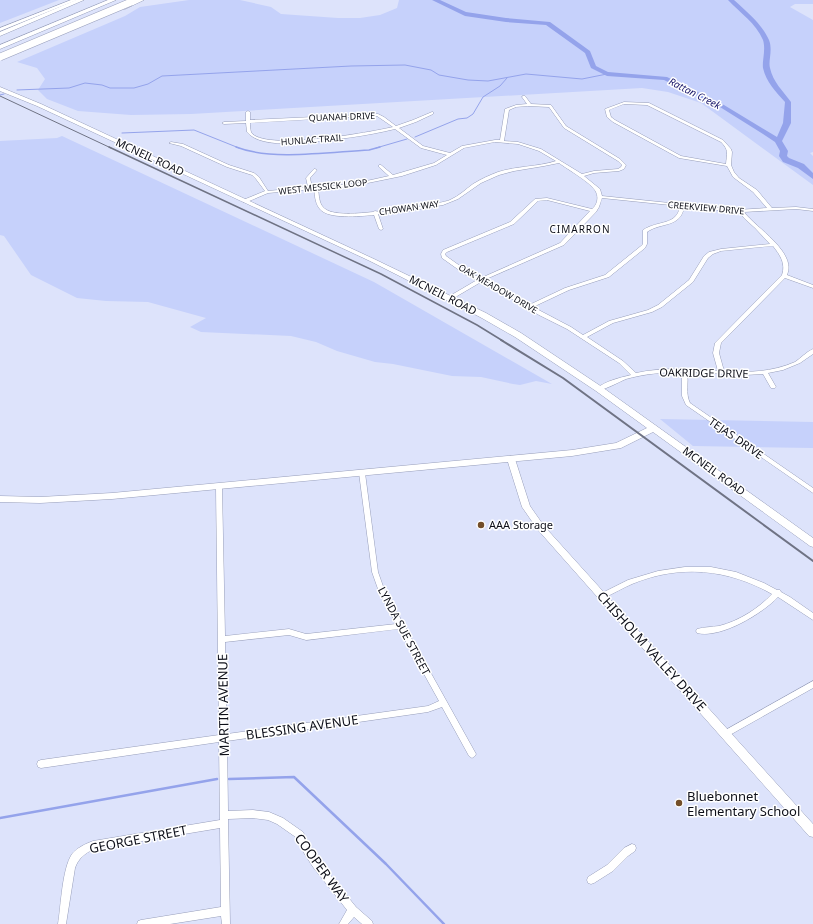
<svg xmlns="http://www.w3.org/2000/svg" width="813" height="924" font-family="'Noto Sans',sans-serif">
  <style>
    .green { fill: #c6d1fb }
    .lines { fill: none; stroke-linecap: round; stroke-linejoin: round }
    .stream-far2 { stroke: #94a3eb; stroke-width: 1 }
    .stream-far1 { stroke: #94a3eb; stroke-width: 1.5 }
    .stream { stroke: #94a3eb; stroke-width: 2.5 }
    .river { fill: #94a3eb; fill-rule: evenodd }
    .minor-casing { stroke: #979eba; stroke-width: 1 }
    .tertiary-casing { stroke: #979eba; stroke-width: 1 }
    .secondary-casing { stroke: #979eba; stroke-width: 1 }
    .motorway-casing { stroke: #979eba; stroke-width: 1 }
    .minor { fill: #fff; fill-rule: evenodd }
    .tertiary { fill: #fff; fill-rule: evenodd }
    .secondary { fill: #fff; fill-rule: evenodd }
    .motorway { fill: #fff; fill-rule: evenodd }
    .rail-far2 { stroke: #6f7384; stroke-width: 1 }
    .rail-far1 { stroke: #6f7384; stroke-width: 1.5 }
    .rail { stroke: #6f7384; stroke-width: 2 }
    .motorway-bridge-casing { stroke: #979eba; stroke-width: 8; stroke-linecap: butt }
    .motorway-bridge { stroke: #fff; stroke-width: 7 }
    .poi-dot { fill: #734e29; stroke: #fff; stroke-width: 1.5 }
    .labels { text-anchor: middle; stroke-width: 3; stroke-linejoin: round; paint-order: stroke }
    .far-street-label { font-size: 9px; fill: #0d0f19; stroke: #fff }
    .far-water-label { font-size: 10px; font-style: italic; fill: #1a186a; stroke: #fff }
    .far-neighbourhood-label { font-size: 10px; letter-spacing: 1px; fill: #0d0f19; stroke: #fff }
    .street-label { font-size: 11px; fill: #0d0f19; stroke: #fff }
    .poi-label { font-size: 11px; fill: #0d0f19; stroke: #fff; text-anchor: start }
    .near-street-label { font-size: 13px; fill: #0d0f19; stroke: #fff }
    .near-poi-label { font-size: 13px; fill: #0d0f19; stroke: #fff; text-anchor: start }
  </style>
  <rect width="100%" height="100%" fill="#dde3fb"/>
  <path class="green" d="M0 0H59L0 23Z
    M189 0H240L271 7 281 14 338 18H360L380 15 397 8 399 0H813V4H795L790 7 813 20V152L810 153 813 156V185L701 103 668 92 642 88 191 114 131 115 78 111 47 99 38 90 45 79 37 68 17 62 125 16 140 7Z
    M62 136 374 282 552 384 536 381 520 385 513 384 481 377 452 376 393 364 375 362 337 351 316 342 291 336 201 332 190 327 206 318 148 302 106 301 77 298 31 275 4 236 0 235V141L57 138Z
    M660 419 813 422V448L693 446Z"/>
  <g class="lines">
    <path class="stream-far2" d="M17 90 69 88 85 83 102 85 110 88H134L148 84 162 76 351 66 405 65 431 70 439 75 468 80 488 81 526 74 582 79 607 74
      M0 95 4 94
      M122 133 194 130 239 148
      M415 137 458 119 467 118 473 114 483 97 500 86 507 78
      M376 148 407 139"/>
    <path class="stream-far1" d="M236 147C272 161 330 152 369 150L380 147"/>
    <path class="stream" d="M229 779 294 777 386 864 444 924
      M0 818 217 779"/>
    <path class="river" d="M432 0H440L466 12 506 18 550 22 590 51 596 66 608 72 667 77 724 105 777 137 783 123 785 102C776 92 766 82 763 68 762 60 766 50 763 40 756 23 740 13 728 0H734C747 12 762 24 769 40 773 50 768 61 770 68 773 82 783 91 791 102V123L782 141 788 151 787 156 789 158 804 164 813 173V179L798 168 783 162 779 156 780 151 775 142 763 134 720 107 664 80 607 76 591 68 585 53 546 25 506 22 465 16Z"/>
    <g class="minor-casing">
      <path id="minor" d="M523 96H525L531 104 551 105 566 126 620 159 626 165 624 169 619 171 594 173 584 176 600 189 602 196 737 210 767 208 753 192 733 177 727 166 679 158 613 122 607 117 605 109 624 102 649 103 723 140 731 149 732 152 731 165 734 172 739 178 757 190 772 208 796 207 813 209V211L796 209 744 212C756 228 797 252 787 275L813 285V288L785 278 721 343 719 353 724 371C748 373 772 372 795 362 801 358 806 352 813 349V354L800 363 783 370 768 373 776 387 775 388H771L763 374 745 375 687 372C689 383 685 393 690 403L813 488V493L686 405 682 396V372C663 372 644 374 626 379 619 382 603 391 597 390L596 389C605 381 619 378 631 375L619 363 567 329 539 315 494 288 481 282 452 299H448V297L477 280 466 275 442 258 441 254 443 250 510 222 535 199 547 198 592 209C597 205 599 198 596 192 592 183 567 169 559 163L544 166 514 171 499 175 481 183 458 199 443 205 408 211 378 214 383 229 381 230 379 229 374 215C360 216 327 220 319 208 315 202 315 196 314 189L268 193 247 202H243V200L265 191 256 179 252 175 227 167 181 146 169 143 171 142 183 144 229 165 254 173 259 177 268 191 308 187 306 178 314 169H315L317 170 310 178 312 187 353 184 389 176 379 167V165H381L393 175 434 163 447 155 421 148 395 129C366 136 336 140 306 142 296 142 285 144 275 143 265 142 254 140 247 132L246 123 224 124 222 123 224 122 246 121V112L248 111 250 112V120L378 114 384 117 396 126 413 120 432 112H433V114L416 122 399 128 423 146 450 153 462 146 495 140H500L505 109 516 105 527 104 522 97ZM624 104 647 105 721 142C729 150 727 153 726 164L681 156 615 120 611 117 609 110ZM528 106 549 107 564 128 618 161 622 165 621 167 618 169 594 171 582 174 541 149 518 142 504 141 509 110 516 107ZM368 116H377L393 127C372 132 262 152 251 132 250 129 250 125 250 123ZM495 142 518 144 539 151 556 161C537 167 517 166 498 172 490 175 481 179 473 184 466 189 459 196 450 200 440 204 383 214 375 211L373 212C362 213 331 217 323 207 319 203 319 195 318 189L353 186 402 176 436 165 464 148ZM602 198 680 206C677 226 658 220 643 230V244L641 246 605 275 565 288 529 305 498 286 484 280 564 245 596 212 599 207ZM547 200 590 211 560 243 481 278 470 273 446 256 445 254 447 252 514 224 538 201ZM684 207 740 212 744 218 755 228 770 244 721 249 709 252 704 256 689 280 658 305 648 310 609 321 583 335 571 327 533 307 569 290 609 277 645 248 647 244V232C661 222 681 228 684 207ZM773 246C780 255 786 263 782 275L715 343 713 353 718 371C690 369 663 367 636 373L623 361 587 337 613 323 652 312 662 307 693 282 708 258 713 254 721 251Z
        M362 471 365 473 378 572 384 589 476 754 475 756 472 758 469 756 442 707 428 712 227 741 228 811 253 810 269 812 283 818 303 832 310 847 319 861 356 907 372 921 373 924H362L354 917 348 924H339L347 910 313 867 304 853 297 838 277 824 268 820 253 818 228 819 230 924H222L221 916 170 924H137L138 921 141 920 221 907 220 828 94 849C85 853 78 859 75 868L66 924H58C61 906 62 869 72 854 77 848 85 844 93 841L220 820 219 742 41 768 38 767 37 764 38 761 41 760 219 735 216 487 217 485H221L222 487 225 636 289 629 306 634 396 624 378 589 372 572 359 473ZM399 629 439 701 428 706 227 734 225 642 289 635 306 640Z
        M685 567H711L736 572 764 583 777 590H780L781 592 790 597 813 613V620L778 597C763 613 721 639 697 633L696 631 697 629C704 627 712 627 719 626 739 621 759 608 772 594 728 569 680 564 632 584 623 588 614 593 604 598L602 599 600 598 599 596 600 594 628 580 658 571Z
        M813 681V688L728 736 725 737 722 736 721 734 722 732Z
        M632 844 635 845 636 848 635 851 628 856 613 871 594 883 591 884 588 883 587 880 588 877 607 865 624 848Z"/>
    </g>
    <g class="tertiary-casing">
      <path id="tertiary" d="M511 456 515 459 530 506 544 526 813 824V837L809 836 538 530 522 507 507 459Z"/>
    </g>
    <g class="secondary-casing">
      <path id="secondary" d="M71 0H77L0 31V28Z
        M138 0H144L125 9 121 8Z
        M0 87 41 104 374 259 486 313 521 333 602 387 813 538V547L810 546 653 432 621 448 572 456 112 499 40 503 0 502V496L40 497 112 493 572 450 616 443 647 428 596 391 515 337 480 317 370 261 37 106 0 91Z"/>
    </g>
    <g class="motorway-casing">
      <path id="motorway" d="M76 0H84L0 36V32Z
        M108 0H116L0 49V45Z
        M140 0 131 4 128 2 131 0Z"/>
    </g>
    <use href="#minor" class="minor"/>
    <use href="#tertiary" class="tertiary"/>
    <use href="#secondary" class="secondary"/>
    <use href="#motorway" class="motorway"/>
    <path class="rail-far2" d="M0 96 111 148"/>
    <path class="rail-far1" d="M109 147 381 274 477 325 503 341"/>
    <path class="rail" d="M501 340 563 378 813 561"/>
    <g class="motorway-bridge-casing">
      <path id="motorway-bridge" d="M0 57 131 2"/>
    </g>
    <use href="#motorway-bridge" class="motorway-bridge"/>
  </g>
  <g class="poi-dot">
    <circle cx="481" cy="525" r="4"/>
    <circle cx="679" cy="803" r="4"/>
  </g>
  <g class="labels">
    <g class="far-street-label">
      <text transform="translate(342 117) rotate(-2)" y="3">QUANAH DRIVE</text>
      <text transform="translate(312 140) rotate(-4)" y="3">HUNLAC TRAIL</text>
      <text transform="translate(323 187) rotate(-6)" y="3">WEST MESSICK LOOP</text>
      <text transform="translate(409 208) rotate(-8)" y="3">CHOWAN WAY</text>
      <text transform="translate(706 208) rotate(5)" y="3">CREEKVIEW DRIVE</text>
      <text transform="translate(498 289) rotate(30)" y="3">OAK MEADOW DRIVE</text>
    </g>
    <g class="far-water-label">
      <text transform="translate(695 93) rotate(27)" y="4">Rattan Creek</text>
    </g>
    <g class="far-neighbourhood-label">
      <text x="580" y="233">CIMARRON</text>
    </g>
    <g class="street-label">
      <text transform="translate(150 157) rotate(25)" y="4">MCNEIL ROAD</text>
      <text transform="translate(443 295) rotate(27)" y="4">MCNEIL ROAD</text>
      <text transform="translate(704 373) rotate(1)" y="4">OAKRIDGE DRIVE</text>
      <text transform="translate(736 438) rotate(35)" y="4">TEJAS DRIVE</text>
      <text transform="translate(714 471) rotate(36)" y="4">MCNEIL ROAD</text>
      <text transform="translate(404 631) rotate(62)" y="4">LYNDA SUE STREET</text>
    </g>
    <g class="poi-label">
      <text x="489" y="529">AAA Storage</text>
    </g>
    <g class="near-street-label">
      <text transform="translate(652 651) rotate(48)" y="5">CHISHOLM VALLEY DRIVE</text>
      <text transform="translate(223 705) rotate(-91)" y="5">MARTIN AVENUE</text>
      <text transform="translate(302 727) rotate(-8)" y="5">BLESSING AVENUE</text>
      <text transform="translate(138 839) rotate(-11)" y="5">GEORGE STREET</text>
      <text transform="translate(322 868) rotate(54)" y="5">COOPER WAY</text>
    </g>
    <g class="near-poi-label">
      <text x="687" y="801">Bluebonnet<tspan x="687" dy="15">Elementary School</tspan></text>
    </g>
  </g>
</svg>
